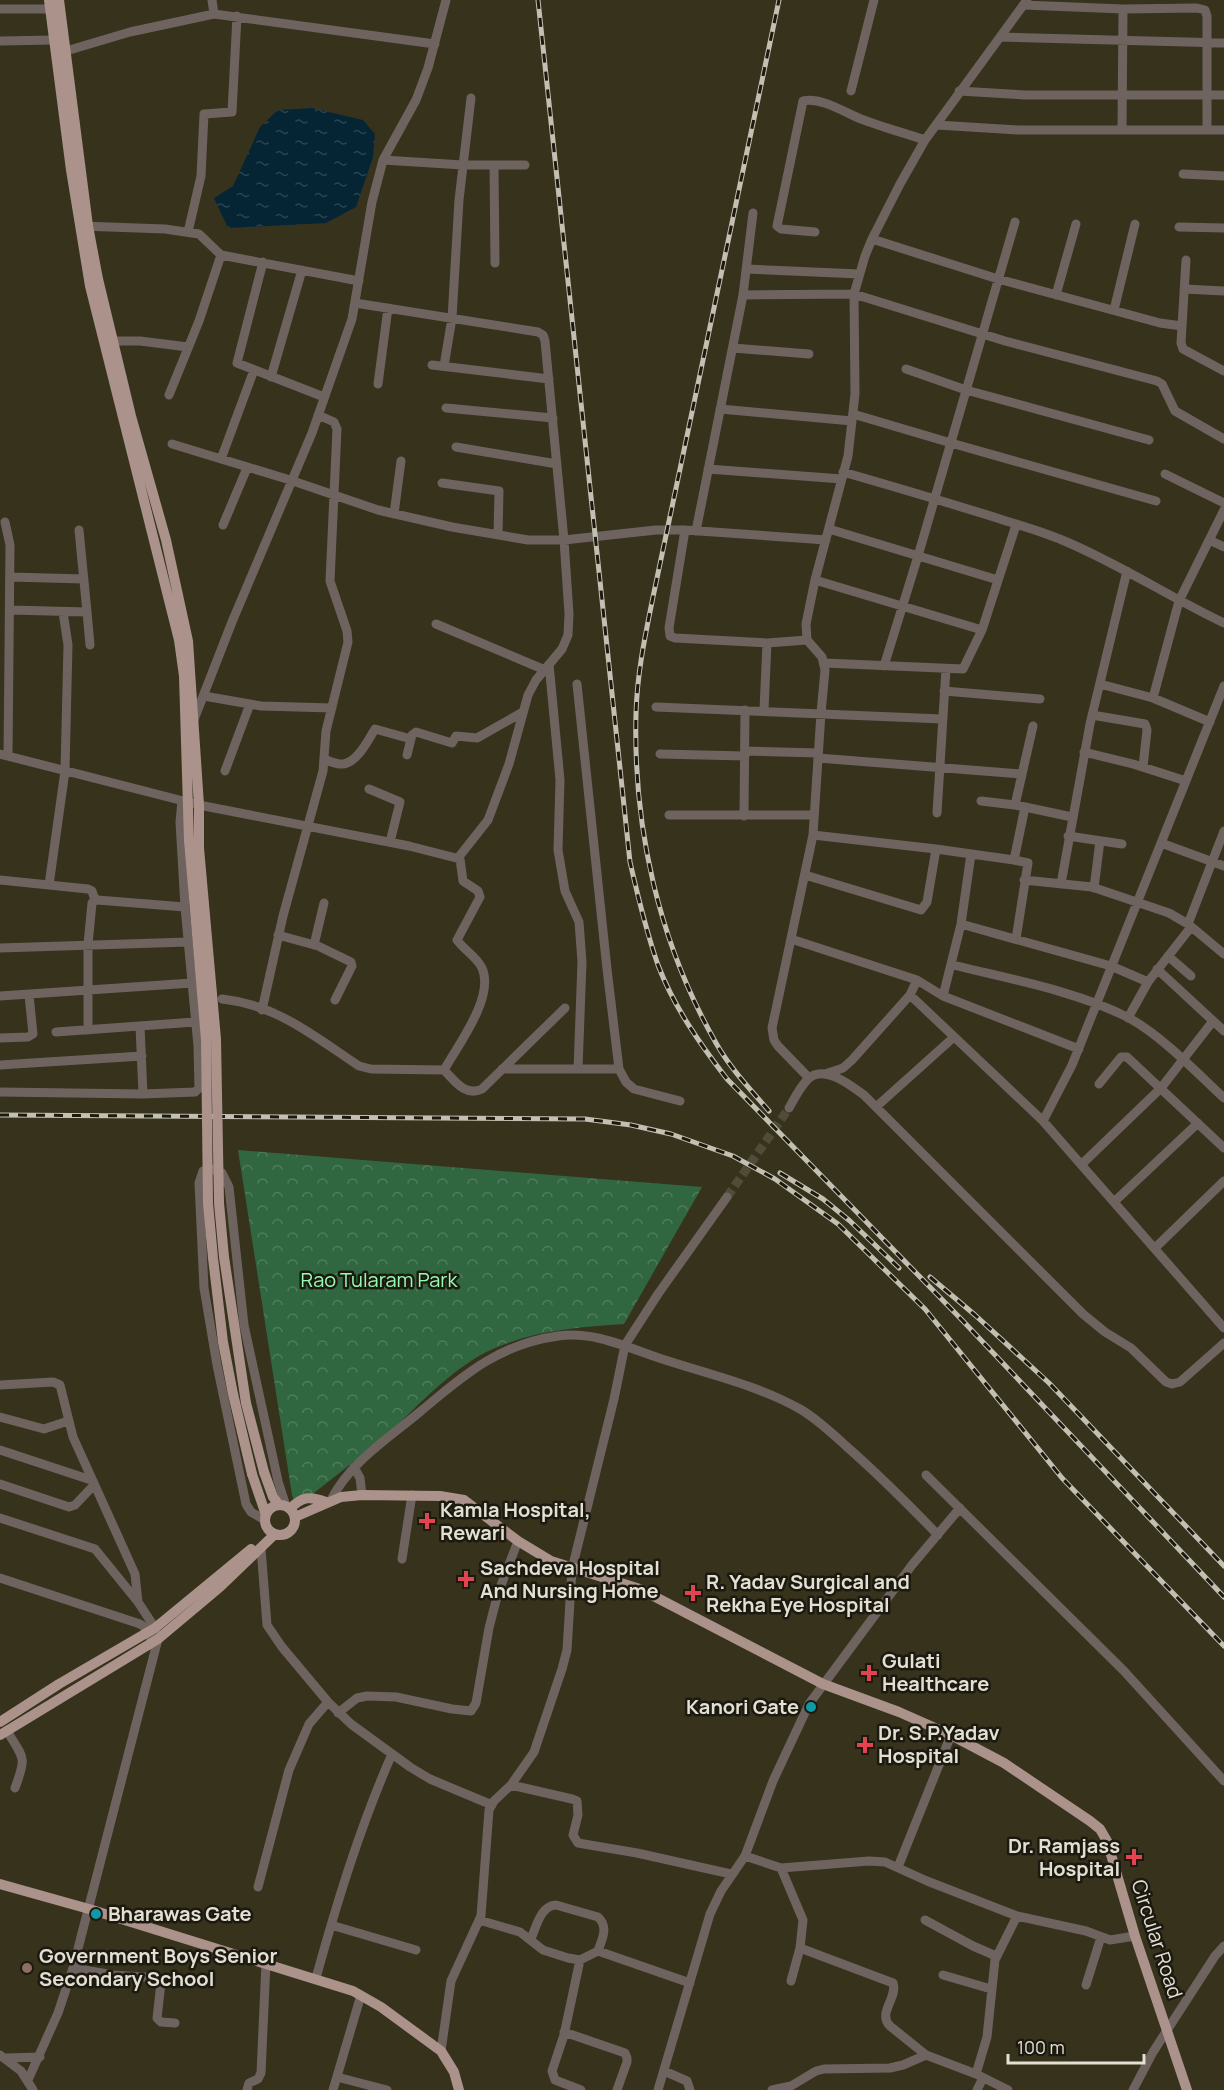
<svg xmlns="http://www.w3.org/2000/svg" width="1224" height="2090" font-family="Manrope,sans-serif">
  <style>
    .park { fill: url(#park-crowns) }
    .water { fill: url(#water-ripples) }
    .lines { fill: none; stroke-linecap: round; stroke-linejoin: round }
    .minor-tunnel { stroke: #504c37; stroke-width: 9; stroke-dasharray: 9 4.5; stroke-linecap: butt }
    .minor { stroke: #6f635f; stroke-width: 9 }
    .major { stroke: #ab928b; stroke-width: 10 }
    .rail-casing { stroke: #c3c0b1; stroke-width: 5 }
    .rail { stroke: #1c1a10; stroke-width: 3; stroke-dasharray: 9; stroke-linecap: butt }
    .major-bridge { stroke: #ab928b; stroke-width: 10 }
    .health-dot { fill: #e0444e; stroke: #1c1a10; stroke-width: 2 }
    .culture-dot { fill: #0f9aa8; stroke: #1c1a10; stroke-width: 2 }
    .education-dot { fill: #8d6e63; stroke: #1c1a10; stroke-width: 2 }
    .labels { text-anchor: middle; stroke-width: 5; stroke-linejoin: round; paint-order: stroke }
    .park-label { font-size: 20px; fill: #94fcae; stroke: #1c1a10 }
    .poi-label { font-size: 20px; font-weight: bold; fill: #e3e0d3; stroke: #1c1a10; text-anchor: start }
    .street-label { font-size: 20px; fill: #e3e0d3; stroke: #1c1a10 }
  </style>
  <defs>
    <pattern id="park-crowns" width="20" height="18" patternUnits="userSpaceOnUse" patternTransform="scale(1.5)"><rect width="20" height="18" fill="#316740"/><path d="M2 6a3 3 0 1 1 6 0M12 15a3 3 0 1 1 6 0" fill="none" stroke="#4f7c5b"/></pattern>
    <pattern id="water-ripples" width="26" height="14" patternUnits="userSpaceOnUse" patternTransform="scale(1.5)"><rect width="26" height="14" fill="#062534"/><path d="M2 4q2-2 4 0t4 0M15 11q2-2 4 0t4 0" fill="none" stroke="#2a4450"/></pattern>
  </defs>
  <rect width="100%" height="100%" fill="#36321c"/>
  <path class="park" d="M238 1150 702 1187 624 1324C580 1327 537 1330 495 1348 451 1367 417 1408 382 1439 354 1462 325 1484 296 1507L292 1495Z"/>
  <path class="water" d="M312 108 363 120 375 134 373 157 356 207 326 223 228 228 214 198 233 186 260 127 278 110Z"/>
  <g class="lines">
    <path class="minor-tunnel" d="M727 1197 789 1108"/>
    <path class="minor" d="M212 0 214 14
      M1023 5 1123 9 1197 8 1205 10 1207 16V130
      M0 9H50
      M1000 37 1224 43
      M0 41 54 40
      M66 51 130 32 214 14 435 44
      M851 91 874 0
      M959 91 1025 95H1224
      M937 125 1018 130H1224
      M1122 129 1123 9
      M383 160 463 165H525
      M494 165 495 263
      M1183 174 1224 176
      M81 226 165 229 199 234 221 255 359 281
      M1179 227 1224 228
      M188 232 201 176 204 114 232 112 237 16
      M815 232 781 229 777 226 803 101C821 97 844 112 861 119 882 127 904 133 925 140
      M872 239 998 279 1160 323 1182 326
      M1186 260 1181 343 1183 349 1224 371
      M263 262 237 363 324 397
      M747 269 859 274
      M1184 289 1224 291
      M743 295 854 294 1005 341 1157 381 1162 384 1175 411 1224 439
      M1056 295 1076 224
      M355 303 538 332 543 335 545 341 564 540 569 614 568 635 562 649 536 680 528 695 509 764 488 820 458 858
      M1114 310 1135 224
      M113 341H140L188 347
      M733 348 809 354
      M432 365 549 379
      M444 366 452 318 459 200 471 98
      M906 369 966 390 1149 440
      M271 377 302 270
      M378 384 388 308
      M169 395 199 321 221 255
      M446 408 553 418
      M720 409 852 421
      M853 414 951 443 1156 501
      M172 444 290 480 378 510 452 527 528 540H564L656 530H685L826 540
      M456 447 557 464
      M221 459 254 370
      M708 469 842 479
      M843 472C895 487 946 502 997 518 1018 525 1041 531 1062 540 1118 563 1169 597 1224 623
      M1165 474 1224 503
      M442 483 499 491 498 535
      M394 514 401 461
      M5 522 10 545 8 756
      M223 525 247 468
      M829 529 998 580
      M685 530 669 628 670 636 675 638 767 643 807 640
      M696 531 743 295 753 213
      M1209 540 1224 547
      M10 577 84 579
      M815 580 982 630
      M10 610 87 612 79 530
      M87 612 90 645
      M436 624 545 670
      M824 663 963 669 982 630 1016 525
      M549 664 560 780 558 850 565 891 579 922 582 962 578 1069
      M884 666 918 556 1015 222
      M577 684 607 969 619 1069 626 1082 634 1089 680 1101
      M1100 684 1153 698 1210 722
      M1224 686 1072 1065 1043 1121 1224 1328
      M944 691 1040 699
      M204 696 261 706 332 708
      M1153 698 1179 601 1224 510
      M656 707 942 719
      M764 710 767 643
      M1092 715 1145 724 1147 730 1143 767
      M193 722 232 622 312 433 352 319 372 202 383 160 416 100 428 68 446 0
      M745 751 818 753
      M1084 752 1133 764 1186 781
      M0 754 199 805 409 846 460 859 463 881 478 891 480 897 457 940C464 950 477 957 482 968 495 997 458 1045 444 1070
      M660 754 745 756
      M407 755 412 735 416 732 452 743 456 736 477 738 523 712
      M818 758 1022 774
      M324 759C329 761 337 765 343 764 357 763 369 739 375 729L411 739
      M225 771 250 704
      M369 789 400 802 390 842
      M981 801 1015 805
      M1025 807 1072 817
      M937 813 946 669
      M669 815H814
      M744 816 745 710
      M813 835 936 849 1014 860
      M1068 836 1122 844
      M1161 843 1224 866
      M805 875 921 910 927 902 936 849
      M0 880 88 889 92 891 94 897 97 900 185 907
      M1024 880 1092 887 1169 913 1188 924 1224 954
      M1061 884 1090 724 1127 571
      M49 885 65 771 68 645 63 612
      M1094 888 1100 841
      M961 924 1111 966 1148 982
      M1188 924 1224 831
      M278 935 318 946 351 962 352 966 335 1000
      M791 939 917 980 943 996 1079 1049
      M1016 939 1028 863 1014 860 1025 807 1015 805 1033 726
      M314 945 324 903
      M0 948 188 942
      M1168 956 1191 976
      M953 965C1009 979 1077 991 1129 1018 1162 1036 1196 1072 1224 1098
      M1157 969 1224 1031
      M910 995 1043 1121
      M0 996 192 983
      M943 996 961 924 971 854
      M222 999C278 1005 315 1037 359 1066L371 1069 444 1070C455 1081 465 1097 482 1089L565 1008
      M262 1010 283 916 323 771 326 731 348 642 347 631 330 581 337 429 334 422 318 415
      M1128 1018 1148 982 1191 927
      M140 1026 143 1094
      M88 1030V944L92 903 96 899
      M56 1032 195 1022
      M0 1038 28 1037 33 1034 29 995
      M0 1065 142 1056
      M502 1069H619
      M825 1074 843 1068 852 1060 910 995 917 980
      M809 1078 778 1046 774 1040 772 1028 813 835 821 713 825 670 822 657 807 640 806 624 815 580 848 456 855 394 854 294 865 256 872 239 900 184 925 140 1027 0
      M1099 1084 1121 1057H1127L1224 1148
      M0 1092 143 1094 195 1092 199 1088 198 1046 185 907 180 822 182 801
      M876 1107 954 1037
      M789 1108C794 1099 800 1087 808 1079 824 1064 850 1085 864 1095L1083 1314 1105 1332 1131 1348 1166 1382 1172 1384 1180 1382 1224 1343
      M1082 1164 1161 1088 1213 1021
      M1115 1201 1198 1123
      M1155 1248 1224 1181
      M0 1385 53 1382 60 1385 73 1437 135 1574 138 1602
      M0 1417 44 1429 68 1421
      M0 1450 91 1480
      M354 1467 360 1478 362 1495
      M926 1475 1124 1671 1224 1781
      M0 1484 69 1507 75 1505 94 1485
      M331 1500C350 1462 389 1438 421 1411 464 1375 499 1344 558 1336 594 1331 626 1347 659 1358 707 1374 755 1384 800 1409 817 1419 832 1433 846 1446 878 1474 908 1504 938 1535
      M0 1518 95 1549 138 1602 155 1628 158 1639 73 1968 58 2013 28 2080
      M265 1520 251 1512 246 1504 217 1365 204 1288 199 1183 203 1171 212 1169 222 1173 229 1187 244 1325 278 1481 286 1506
      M261 1548 267 1625 282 1647 328 1702 351 1724 410 1767 430 1779 492 1805
      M402 1559 412 1495
      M0 1578 140 1624 146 1628 150 1637
      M338 1713 357 1698 367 1696 396 1697 452 1709 471 1711 476 1703 489 1628 498 1593 518 1541
      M7 1731C24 1759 27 1756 15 1788
      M511 1785 572 1799 577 1801 578 1815 573 1835 578 1843 637 1853 731 1874
      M745 1856 781 1868 869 1861 885 1862 927 1881 1017 1916 1086 1931 1110 1940 1135 1936
      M898 1867 951 1735
      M781 1868 803 1920 800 1948 791 1981
      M258 1887 289 1770 309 1724 328 1702
      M479 1920 520 1932 543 1950 568 1958 580 1960 598 1951 690 1983
      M925 1920 973 1946 996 1956
      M331 1925 416 1950
      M531 1939C536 1927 541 1905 556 1905L598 1917C609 1927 602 1939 598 1951
      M800 1948 893 1983C898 1998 877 2013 890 2026L926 2055 976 2074 1008 2090
      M580 1960 564 2035 552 2071 555 2080 581 2090
      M73 1968 113 1975 159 1978 161 1983 157 2018 161 2022 175 2023
      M943 1975 991 1989
      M316 1978C337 1902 360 1827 392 1754
      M1086 1985 1101 1937
      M564 2032 625 2053 627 2058V2062L617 2090
      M441 2051 451 1981 481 1916 489 1810 494 1801 511 1785 534 1752 562 1669 567 1650 572 1569 614 1399 625 1345 658 1294 727 1197
      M0 2055 21 2071 33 2090
      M6 2058 40 2057
      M664 2071 687 2081 690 2090
      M976 2074 987 2037 995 1960 1017 1916
      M337 2077 387 2090
      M247 2090 249 2083 258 2079 261 2073 266 1963
      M333 2090 361 1995
      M658 2090 710 1914 721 1891 745 1856 773 1781 809 1704 912 1565 960 1508
      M772 2090 791 2086 816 2071 824 2069 890 2068 903 2065 926 2055
      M977 2090 983 2078
      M1133 2090 1153 2052 1215 1956 1224 1946"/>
    <path class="major" d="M49 0 71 170 90 286 179 640 184 676 189 840
      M59 0 88 226 98 279 131 416 166 540 188 641 199 805V848
      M264 1472 273 1497 279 1505
      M252 1474 266 1515
      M265 1520a15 15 0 1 1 30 0a15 15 0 1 1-30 0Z
      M290 1509C302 1496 310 1496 326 1502
      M295 1517 341 1497 362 1495 440 1496 464 1500 518 1541 551 1561 640 1589 823 1684 899 1712 951 1735 1004 1763 1090 1821 1100 1829 1107 1841 1135 1936 1187 2090
      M0 1722 59 1684 155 1628 251 1549
      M0 1735 158 1639 220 1587 275 1534
      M0 1884 89 1909 353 1991 381 2007 441 2051 454 2072 459 2090"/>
    <g class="rail-casing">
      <path id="rail" d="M538 0 630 862C638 897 646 931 658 965 674 1007 700 1044 727 1079L962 1320 1224 1597
        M769 1111C750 1089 730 1068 716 1043 659 943 633 828 636 714 637 674 645 636 653 597L779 0
        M0 1115 585 1119 631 1125 671 1134 733 1156 775 1179 838 1224 925 1309 1062 1478 1224 1646
        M780 1173 823 1199 850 1221 899 1268
        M930 1277 975 1315 1049 1383 1224 1566"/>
    </g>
    <use href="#rail" class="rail"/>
    <path class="major-bridge" d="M189 840 206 1040 208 1203 213 1258 223 1342 233 1394 252 1474
      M199 848 216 1039 219 1203 224 1257 246 1403 264 1472"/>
  </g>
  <g class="health-dot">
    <path d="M424 1512h6v6h6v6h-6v6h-6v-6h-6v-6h6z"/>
    <path d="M463 1570h6v6h6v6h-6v6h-6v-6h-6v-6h6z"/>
    <path d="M690 1584h6v6h6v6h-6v6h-6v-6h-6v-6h6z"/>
    <path d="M866 1664h6v6h6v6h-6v6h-6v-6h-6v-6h6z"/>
    <path d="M862 1736h6v6h6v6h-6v6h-6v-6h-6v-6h6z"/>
    <path d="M1131 1848h6v6h6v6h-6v6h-6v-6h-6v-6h6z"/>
  </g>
  <g class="culture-dot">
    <circle cx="811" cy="1707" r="6"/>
    <circle cx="96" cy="1914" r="6"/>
  </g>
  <circle class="education-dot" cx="27" cy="1968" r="6"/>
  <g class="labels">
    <g class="park-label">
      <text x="379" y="1287">Rao Tularam Park</text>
    </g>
    <g class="poi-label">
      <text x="440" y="1517">Kamla Hospital,<tspan x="440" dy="23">Rewari</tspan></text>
      <text x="480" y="1575">Sachdeva Hospital<tspan x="480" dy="23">And Nursing Home</tspan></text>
      <text x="706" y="1589">R. Yadav Surgical and<tspan x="706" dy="23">Rekha Eye Hospital</tspan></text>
      <text x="882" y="1668">Gulati<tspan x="882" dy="23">Healthcare</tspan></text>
      <text x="799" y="1714" text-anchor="end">Kanori Gate</text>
      <text x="878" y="1740">Dr. S.P.Yadav<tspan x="878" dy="23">Hospital</tspan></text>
      <text x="1120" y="1853" text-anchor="end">Dr. Ramjass<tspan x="1120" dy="23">Hospital</tspan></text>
      <text x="108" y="1921">Bharawas Gate</text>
      <text x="39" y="1963">Government Boys Senior<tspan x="39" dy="23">Secondary School</tspan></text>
    </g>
    <g class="street-label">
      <text transform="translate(1157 1939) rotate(72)" y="7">Circular Road</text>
    </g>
  </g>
  <path d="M1008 2054v9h136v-9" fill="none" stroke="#e3e0d3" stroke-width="3"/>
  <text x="1017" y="2054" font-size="18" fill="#e3e0d3" stroke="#1c1a10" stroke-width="4.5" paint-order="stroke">100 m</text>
</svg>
